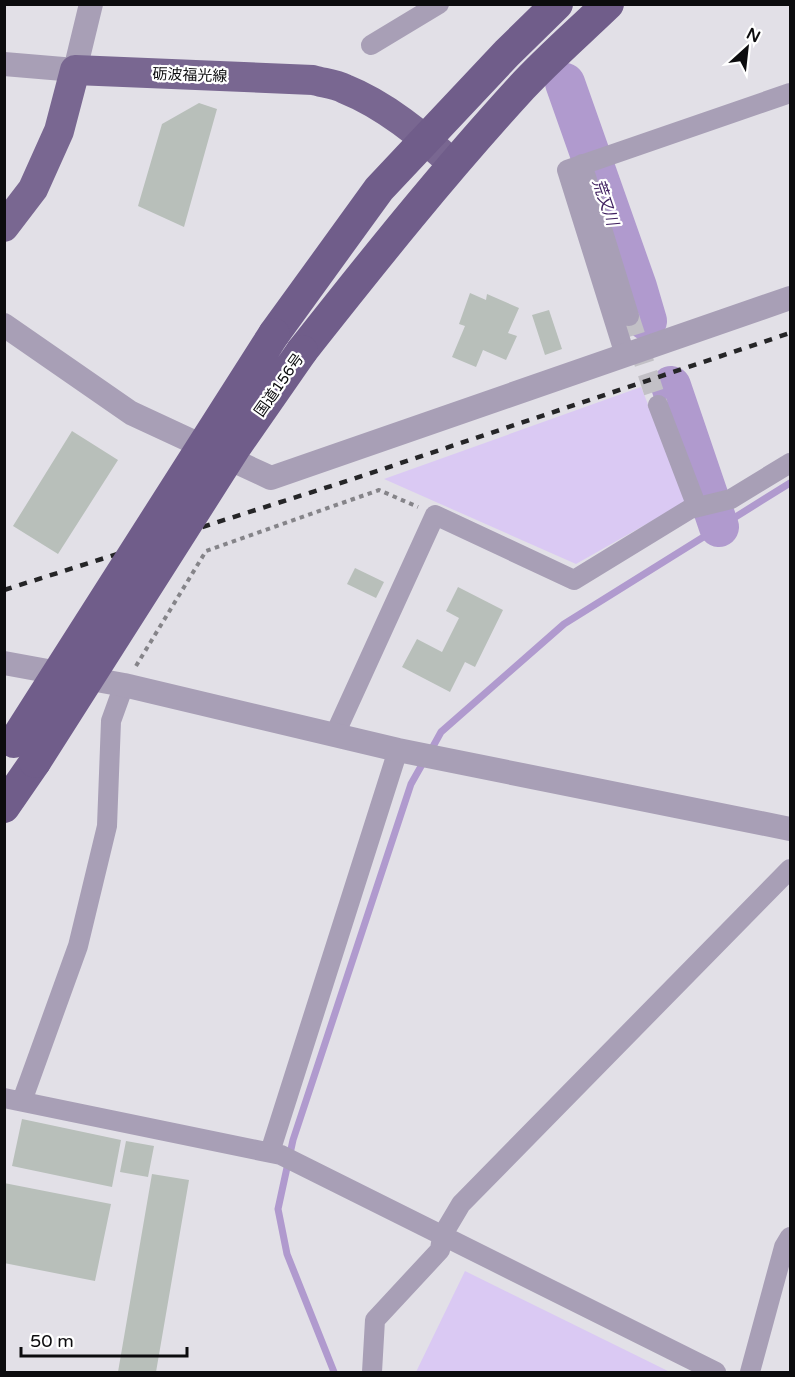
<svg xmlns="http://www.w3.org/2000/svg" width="795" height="1377" font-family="'Varela Round','Noto Sans JP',sans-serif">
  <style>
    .green { fill: #dac9f3 }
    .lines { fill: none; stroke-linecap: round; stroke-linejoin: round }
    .stream { stroke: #b09ace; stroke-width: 7 }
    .river { stroke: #b09ace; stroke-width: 40 }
    .building { fill: #b8bfba }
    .minor-tunnel { stroke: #c2c0c6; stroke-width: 20; stroke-dasharray: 20 10; stroke-linecap: butt }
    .path { stroke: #858489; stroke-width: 4; stroke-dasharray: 4.5 4.5; stroke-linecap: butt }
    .minor { stroke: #a89fb6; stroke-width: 20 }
    .tertiary { stroke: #a89fb6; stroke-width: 24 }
    .primary { stroke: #796791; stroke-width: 30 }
    .trunk { stroke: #705d8a; stroke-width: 32 }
    .rail { stroke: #252527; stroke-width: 4.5; stroke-dasharray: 8 8; stroke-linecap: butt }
    .trunk-bridge { stroke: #705d8a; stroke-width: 32 }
    .labels { text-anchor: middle; stroke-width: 4.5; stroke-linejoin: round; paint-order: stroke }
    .street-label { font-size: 15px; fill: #0c0c0e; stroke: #fff }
    .water-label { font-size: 16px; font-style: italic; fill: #402160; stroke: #fff }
  </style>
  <rect width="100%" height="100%" fill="#e2e0e7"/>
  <path class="green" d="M641 387 687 501 576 564 384 479Z
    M465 1271 670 1372H416Z"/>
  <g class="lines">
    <path class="stream" d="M430 752 441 732 564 624 790 483
      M334 1372 287 1254 278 1209 293 1140 411 784 424 761"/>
    <path class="river" d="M565 83 637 287 647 321
      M671 386 719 527"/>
  </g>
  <path class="building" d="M199 103 217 109 184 227 138 206 162 124Z
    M470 293 486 300 487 294 519 308 508 333 517 336 506 360 483 350 476 367 452 357 465 326 459 324Z
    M549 310 562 349 545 355 532 315Z
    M72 431 118 460 58 554 13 526Z
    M355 568 384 582 376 598 347 584Z
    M458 587 503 610 475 667 465 662 450 692 402 667 417 639 442 652 459 618 446 611Z
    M22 1119 121 1140 112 1187 12 1166Z
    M126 1141 154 1146 148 1177 120 1172Z
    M152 1174 189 1180 156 1372H118Z
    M4 1183 111 1204 95 1281 4 1263Z"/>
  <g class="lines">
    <path class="minor-tunnel" d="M629 316 658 405"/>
    <path class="path" d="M136 666 206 551 379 490 418 507"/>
    <path class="minor" d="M371 45 439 4
      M582 164 629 316
      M625 355 567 170 790 93
      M658 405 697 507
      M335 734 435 515 574 580 690 509 731 499 790 463
      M4 1098 281 1155 716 1372
      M22 1101 78 946 107 826 111 721 124 685
      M270 1152 398 750
      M372 1372 375 1320 440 1250 442 1236 461 1204 790 869
      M750 1372 784 1247 790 1237"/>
    <path class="tertiary" d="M4 64 75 70 91 4
      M4 325 131 413 271 478 790 298
      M4 663 124 685 398 750 790 829"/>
    <path class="primary" d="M4 227 33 189 59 131 75 70 313 80C323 83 335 84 345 89 385 105 421 135 453 164"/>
    <path class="trunk" d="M274 334 379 189 507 53 557 4
      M302 351C373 261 444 172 522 87 549 58 579 32 608 4
      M4 807 35 762"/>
    <path class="rail" d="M4 590 350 480 790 333"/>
    <path class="trunk-bridge" d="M14 742 274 334
      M35 762 236 446 302 351"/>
  </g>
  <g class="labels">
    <g class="street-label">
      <text transform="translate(190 75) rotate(2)" y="5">砺波福光線</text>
      <text transform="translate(279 385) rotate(-55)" y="5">国道156号</text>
    </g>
    <g class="water-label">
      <text transform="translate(606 202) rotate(71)" y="6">荒又川</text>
    </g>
  </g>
  <rect width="795" height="1377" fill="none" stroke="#0c0c0e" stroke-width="12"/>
  <g transform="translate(747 48) rotate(27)" stroke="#ffffff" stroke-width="4.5" paint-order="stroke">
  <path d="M0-4.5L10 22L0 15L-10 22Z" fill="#0c0c0e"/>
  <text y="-9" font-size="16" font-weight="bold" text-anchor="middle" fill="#0c0c0e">N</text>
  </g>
  <path d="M21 1347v9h166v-9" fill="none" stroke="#0c0c0e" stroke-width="3"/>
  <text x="30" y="1347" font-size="18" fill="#0c0c0e" stroke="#ffffff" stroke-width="4.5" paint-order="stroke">50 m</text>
</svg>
